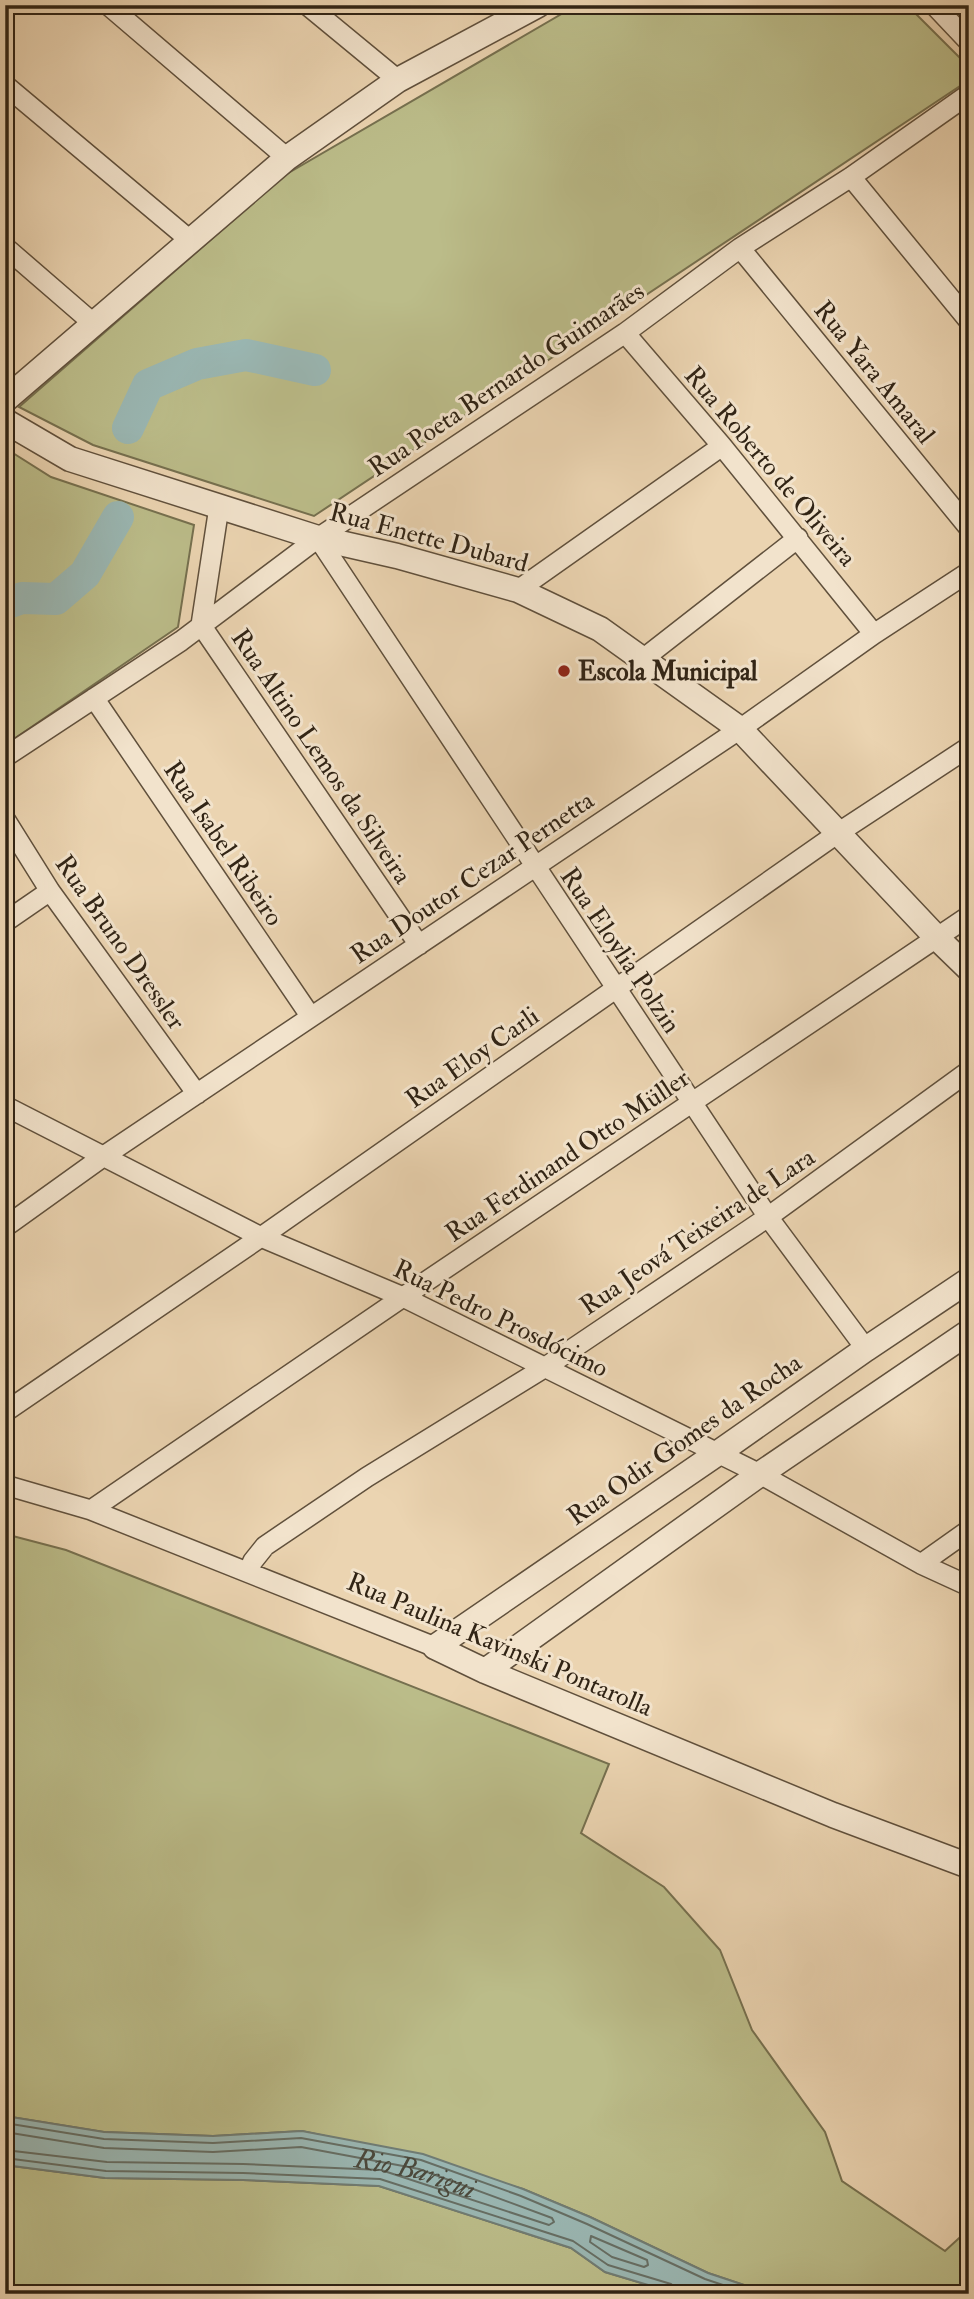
<svg xmlns="http://www.w3.org/2000/svg" width="974" height="2299" font-family="'IM FELL Double Pica',serif">
  <style>
    .green { fill: #bbbc89; stroke: #76704f; stroke-width: 2 }
    .water { fill: #9ab7b3; stroke: #707c74; stroke-width: 2 }
    .lines { fill: none; stroke-linecap: round; stroke-linejoin: round }
    .shore { stroke: #666e64; stroke-width: 2 }
    .river { stroke: #9ab7b3; stroke-width: 32 }
    .minor-casing { stroke: #60503c; stroke-width: 22 }
    .tertiary-casing { stroke: #60503c; stroke-width: 27 }
    .minor { stroke: #f2e3cc; stroke-width: 19 }
    .tertiary { stroke: #f2e3cc; stroke-width: 24 }
    .poi-dot { fill: #8f2418; stroke: #f2e3cc; stroke-width: 2.5 }
    .labels { text-anchor: middle; stroke-width: 6; stroke-linejoin: round; paint-order: stroke }
    .street-label { font-size: 26px; fill: #312415; stroke: #f2e3cc }
    .poi-label { font-size: 26px; font-weight: bold; fill: #312415; stroke: #f2e3cc; text-anchor: start }
    .water-label { font-size: 28px; font-style: italic; fill: #4b493c; stroke: #f2e3cc }
  </style>
  <rect width="100%" height="100%" fill="#ebd4b1"/>
  <filter id="stains"><feTurbulence type="fractalNoise" baseFrequency=".00286" numOctaves="4"/><feColorMatrix values="0 0 0 0 .2 0 0 0 0 .09 0 0 0 0 .02 0 0 0 .5 -.17"/></filter>
  <radialGradient id="worn" r=".72"><stop offset=".6" stop-color="#630" stop-opacity="0"/><stop offset="1" stop-color="#630" stop-opacity=".3"/></radialGradient>
  <path class="green" d="M577 5H907L969 67V80L314 516 93 445 19 407 285 175Z
    M5 448 51 477 194 525 178 627 5 745Z
    M5 1534 66 1550 609 1764 581 1833 664 1887 720 1950 752 2030 825 2132 842 2181 945 2251 969 2229V2294H771L708 2273 590 2217 523 2189 358 2143 302 2131 213 2136 104 2132 5 2116Z
    M5 2165 105 2178 243 2180 379 2186 571 2248 605 2272 678 2294H5Z"/>
  <path class="water" d="M5 2116 104 2132 213 2136 302 2131 423 2154 523 2189 590 2217 708 2273 771 2294H678L605 2272 571 2248 379 2186 243 2180 105 2178 5 2165Z"/>
  <g class="lines">
    <g class="shore">
      <path d="M5 2123 104 2139 213 2143 301 2138 421 2160 521 2196 587 2224 705 2279 750 2294"/>
      <path id="s1" d="M5 2132 104 2148 213 2152 301 2147 419 2169 552 2218 554 2222 549 2225 381 2170 243 2164 107 2162 5 2150"/>
      <path d="M5 2158 106 2171 243 2173 380 2179 573 2241 608 2265 671 2284 675 2288 676 2294"/>
      <path d="M591 2236 647 2260 648 2265 644 2267 612 2257 590 2242Z"/>
    </g>
    <path class="river" d="M128 428 148 385 197 364 246 355 315 370
      M5 604 22 598 56 599 85 574 118 517"/>
    <g class="minor-casing">
      <path id="minor" d="M108 5 287 158
        M307 5 398 80
        M934 5 969 42
        M5 85 191 241
        M851 177 969 321
        M5 247 94 324
        M740 248 969 528
        M625 333 722 446 874 634
        M219 507 201 625 419 945
        M318 538 768 1217 866 1349
        M518 590 722 446
        M643 659 798 538
        M94 698 311 1017
        M5 757 181 641 318 538 625 333 740 248 851 177 969 94
        M5 819 50 891 197 1094
        M5 922 50 891
        M5 1106 261 1237 403 1297 760 1474 921 1564 969 1586
        M5 1227 104 1156 740 729 874 634 969 572
        M5 1412 261 1237 838 833 969 747
        M5 1485 91 1510 435 1647
        M91 1510 403 1297 969 916
        M921 1564 969 1530
        M248 1572 253 1561 265 1546 367 1477 544 1368 768 1217 969 1071"/>
    </g>
    <g class="tertiary-casing">
      <path id="tertiary" d="M5 400 287 158 398 80 538 5
        M5 421 70 459 318 538 397 556 518 590 600 629 740 729 937 938 969 969
        M435 1647 718 1453 866 1349 969 1280
        M435 1647 485 1671 833 1815 969 1866
        M485 1671 760 1474 969 1332"/>
    </g>
    <use href="#minor" class="minor"/>
    <use href="#tertiary" class="tertiary"/>
  </g>
  <circle class="poi-dot" cx="564" cy="671" r="7"/>
  <g class="labels">
    <g class="street-label">
      <text transform="translate(875 372) rotate(51)" y="9">Rua Yara Amaral</text>
      <text transform="translate(506 379) rotate(-34)" y="9">Rua Poeta Bernardo Guimarães</text>
      <text transform="translate(771 466) rotate(50)" y="9">Rua Roberto de Oliveira</text>
      <text transform="translate(429 537) rotate(15)" y="9">Rua Enette Dubard</text>
      <text transform="translate(322 756) rotate(56)" y="9">Rua Altino Lemos da Silveira</text>
      <text transform="translate(224 843) rotate(56)" y="9">Rua Isabel Ribeiro</text>
      <text transform="translate(472 877) rotate(-34)" y="9">Rua Doutor Cezar Pernetta</text>
      <text transform="translate(121 942) rotate(55)" y="9">Rua Bruno Dressler</text>
      <text transform="translate(621 950) rotate(56)" y="9">Rua Eloylia Polzin</text>
      <text transform="translate(472 1057) rotate(-35)" y="9">Rua Eloy Carli</text>
      <text transform="translate(567 1155) rotate(-34)" y="9">Rua Ferdinand Otto Müller</text>
      <text transform="translate(697 1231) rotate(-34)" y="9">Rua Jeová Teixeira de Lara</text>
      <text transform="translate(501 1318) rotate(26)" y="9">Rua Pedro Prosdócimo</text>
      <text transform="translate(684 1439) rotate(-35)" y="9">Rua Odir Gomes da Rocha</text>
      <text transform="translate(500 1644) rotate(23)" y="9">Rua Paulina Kavinski Pontarolla</text>
    </g>
    <g class="poi-label">
      <text x="578" y="680">Escola Municipal</text>
    </g>
    <g class="water-label">
      <text dy="10" stroke="none"><textPath href="#s1" startOffset="415">Rio Barigui</textPath></text>
    </g>
  </g>
  <rect width="974" height="2299" fill="none" stroke="#ebd4b1" stroke-width="28"/>
  <rect x="7" y="7" width="960" height="2285" fill="none" stroke="#312415" stroke-width="3.5"/>
  <rect x="14" y="14" width="946" height="2271" fill="none" stroke="#312415" stroke-width="2"/>
  <rect width="100%" height="100%" filter="url(#stains)"/>
  <rect width="100%" height="100%" fill="url(#worn)"/>
</svg>
